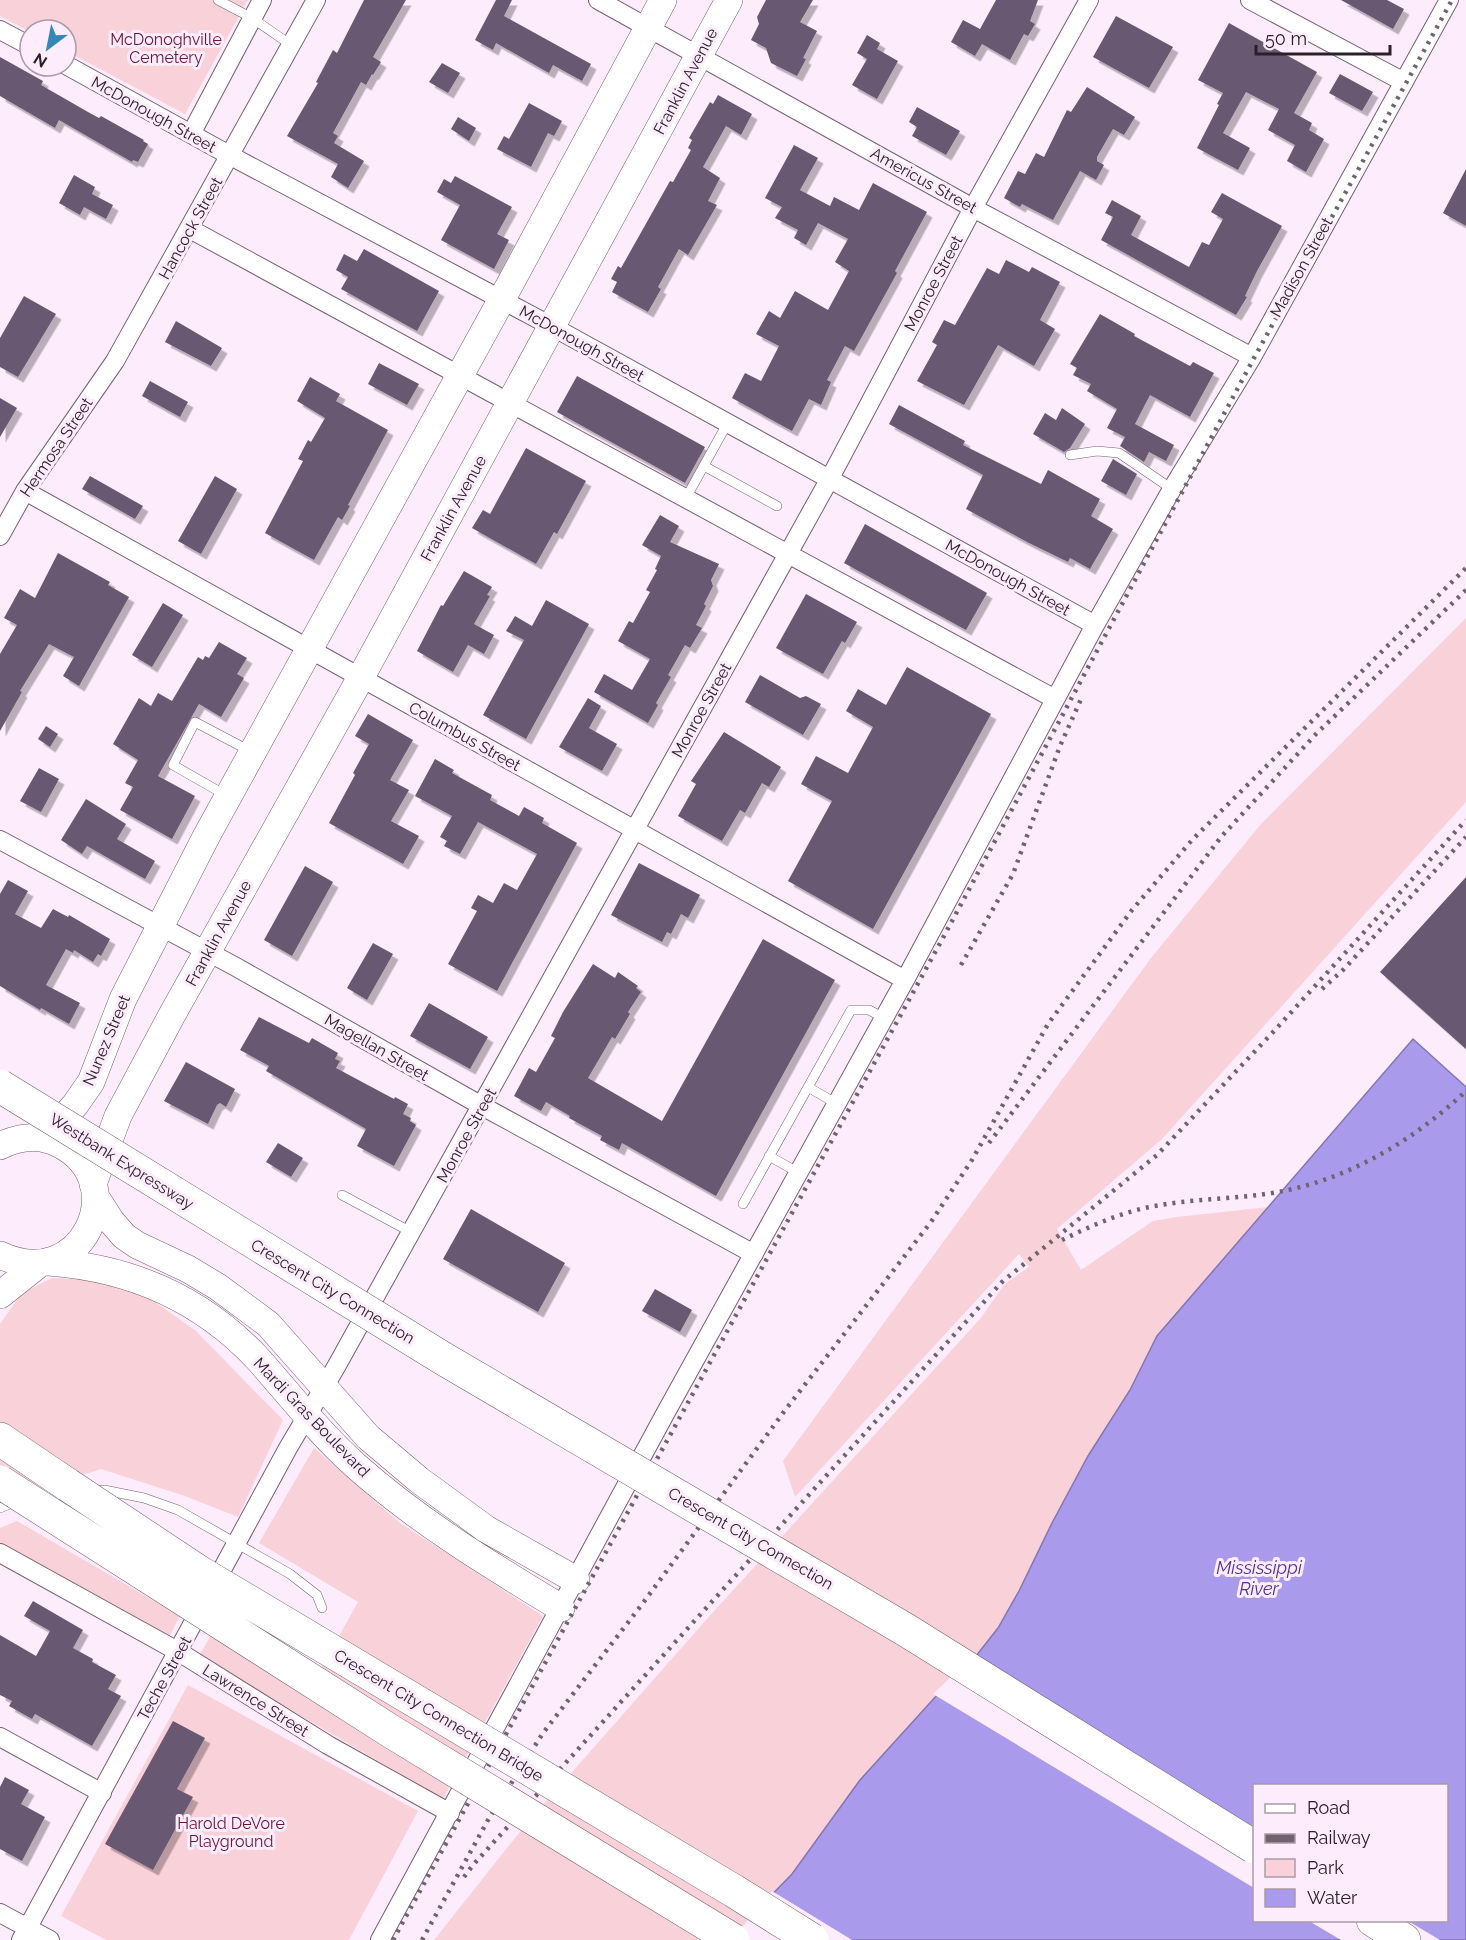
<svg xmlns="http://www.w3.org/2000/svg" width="1466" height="1940" font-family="Raleway,sans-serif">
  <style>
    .green { fill: #f9d1d9 }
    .water { fill: #aa9aec; stroke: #8475b2; stroke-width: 1.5; fill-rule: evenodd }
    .pier { fill: #fdecfb }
    .building { fill: #675972; filter: url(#shadow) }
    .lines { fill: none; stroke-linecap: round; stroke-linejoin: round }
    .lane-casing { stroke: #765f75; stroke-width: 10 }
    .street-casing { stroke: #765f75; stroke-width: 20 }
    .secondary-casing { stroke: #765f75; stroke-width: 28 }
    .highway-casing { stroke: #765f75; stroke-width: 34 }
    .lane { stroke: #fff; stroke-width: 9 }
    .street { stroke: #fff; stroke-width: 18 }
    .secondary { stroke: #fff; stroke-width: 27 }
    .highway { stroke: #fff; stroke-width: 33 }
    .rail { stroke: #6f636e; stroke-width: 4.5; stroke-dasharray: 3 6; stroke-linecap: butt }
    .highway-bridge-casing { stroke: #765f75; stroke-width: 34; stroke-linecap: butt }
    .highway-bridge { stroke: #fff; stroke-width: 33 }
    .labels { text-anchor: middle; stroke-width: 6; stroke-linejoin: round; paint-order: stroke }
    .park-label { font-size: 16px; fill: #691633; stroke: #fdecfb }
    .street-label { font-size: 16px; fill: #2a2029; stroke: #fdecfb }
    .water-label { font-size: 18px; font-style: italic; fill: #4e3390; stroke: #fdecfb }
  </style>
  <defs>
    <filter id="shadow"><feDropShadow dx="5.5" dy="5.5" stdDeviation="0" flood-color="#0004"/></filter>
  </defs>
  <rect width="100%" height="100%" fill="#fdecfb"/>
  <path class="green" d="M0 0H248L185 114 66 51V30H30V32L0 16Z
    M1466 618V802L1162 1139 1057 1229 1081 1270 1153 1221 1177 1217 1269 1207 1157 1336 1130 1390 1052 1523 1019 1591 998 1628 976 1656 938 1694 860 1780 792 1874 739 1940H434L522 1829 706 1620 980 1319 1005 1284 1029 1267 1019 1254 795 1497 783 1461 1151 958 1261 824Z
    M52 1278 97 1280 145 1295 196 1331 283 1420 238 1517 185 1496 101 1469 0 1501V1324L21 1294Z
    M314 1448 400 1523 543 1616 443 1799 199 1656 213 1632 309 1690 358 1602 259 1543Z
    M17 1521 180 1616 168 1639 0 1545V1528Z
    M188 1685 418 1811 349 1940H106L61 1916Z"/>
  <path class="water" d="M1413 1039 1466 1087V1940H737L759 1908 792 1874 860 1780 938 1694 976 1656 998 1628 1019 1591 1052 1523 1088 1456 1130 1390 1157 1336ZM1254 1786H1446V1920H1254Z"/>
  <path class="pier" d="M973 1656 1254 1827V1888L933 1694Z
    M772 1891 852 1940H734L757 1906Z
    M1309 1921H1408L1440 1940H1341Z"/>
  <path class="building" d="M364 0H406L373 57 381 62 373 75 372 74 366 85 361 82 333 133 338 136 334 143 364 161 348 188 331 177 338 164 287 136 318 83 316 82 333 50 337 53Z
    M496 0H512L504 16 591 64 582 81 553 65 549 73 496 43 493 50 475 40Z
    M766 0H813L800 22 817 31 803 58 806 59 797 76 771 63 766 48 751 40 759 24 757 17Z
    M996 0H1038L1030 21 1035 24 1028 36 1024 34 1010 60 982 44 975 56 951 42 963 20 980 29Z
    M1341 0H1387L1404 9 1393 29Z
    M1116 16 1173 47 1149 88 1093 57Z
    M1229 23 1317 72 1294 113 1312 123 1309 130 1324 139 1306 172 1287 161 1295 145 1268 130 1279 109 1246 92 1223 133 1250 148 1238 170 1197 148 1219 105 1217 104 1223 93 1198 80Z
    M867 35 880 43 877 49 898 61 877 99 852 85 867 59 857 53Z
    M0 57 43 81 41 85 88 112 99 118 101 116 144 140 143 141 148 144 138 162 133 160 132 162 59 120 55 128 0 96Z
    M442 63 460 73 448 93 429 82Z
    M1340 74 1373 92 1362 111 1329 93Z
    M1087 87 1135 117 1124 135 1113 129 1097 157V161L1104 165 1096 180 1080 171 1053 220 1022 204 1020 207 1004 198 1018 171 1025 174 1036 153 1044 157 1067 110 1071 112Z
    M718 95 752 114 741 135 726 126 703 167 720 178 708 201 717 205 688 255 679 249 658 287 661 289 648 312 612 292 617 282 611 279 618 266 621 268 670 181 673 182 691 150 688 148 692 140 689 138 710 102 713 104Z
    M529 103 562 121 554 136 548 133 531 167 497 149 504 136 509 139Z
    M917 107 960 131 946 155 912 136 917 127 909 122Z
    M458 117 476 128 469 141 451 129Z
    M794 145 818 158 800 190 830 206 834 197 859 210 873 183 927 212 895 271 897 273 854 351 845 346 827 380 831 382 821 405 809 399 792 431 732 398 745 373 761 381 779 346 756 334 769 311 780 318 795 291 828 310 849 271 835 262 848 239 818 223 806 245 794 238 798 230 775 218 782 207 765 198Z
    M1466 169V226L1443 213Z
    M74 175 95 187 92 194 113 205 106 219 84 207 80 215 59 203Z
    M455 176 512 207 497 234 509 240 494 269 441 240 460 205 437 192 444 179 451 183Z
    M1222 193 1282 226 1257 271 1245 296 1247 297 1236 315 1101 240 1113 217 1105 213 1112 200 1141 216 1131 235 1189 267 1202 242 1209 245 1223 219 1211 212Z
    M364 249 439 291 417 331 341 289 348 277 336 270 344 254 357 261Z
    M1006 260 1029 272 1032 267 1060 282 1040 320 1055 329 1034 366 998 345 964 405 917 381 937 345 932 342 944 320 955 325 987 268 999 274Z
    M24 296 56 314 18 377 0 367V338Z
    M1100 314 1135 334 1134 336 1190 366 1193 362 1214 373 1190 417 1150 395 1135 424 1174 445 1166 461 1149 452 1144 462 1120 446 1125 437 1107 428 1117 409 1087 391 1091 384 1073 375 1077 368 1070 364Z
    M176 321 222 348 211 366 165 342Z
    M379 363 419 384 407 405 368 384Z
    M577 376 705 447 685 483 557 412Z
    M310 377 340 394 336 401 388 430 348 505 350 506 342 520 338 517 314 560 265 533 303 461 298 459 308 440 311 442 325 418 297 401Z
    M150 381 188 402 180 417 142 396Z
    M0 398 17 408 0 437Z
    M899 405 965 441 963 445 1041 484 1048 470 1100 499 1091 516 1113 529 1090 569 1070 558 1068 562 1029 543 966 509 983 475 889 424Z
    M1062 408 1085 424 1070 448 1064 452 1033 434 1045 413 1056 420Z
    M526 448 586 481 557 534 554 532 536 564 472 528 483 510 490 514Z
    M1113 459 1137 474 1126 495 1101 481Z
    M90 476 143 506 135 519 82 489Z
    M215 476 237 489 201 554 178 541Z
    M660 515 679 526 670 542 719 564 711 580 713 586 704 604 706 606 696 625 702 628 690 648 685 645 668 675 671 677 656 703 658 705 648 723 594 692 604 674 632 690 650 659 618 641 629 621 633 623 650 592 646 590 657 570 655 569 661 556 642 545Z
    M865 524 987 593 966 630 844 563Z
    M58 553 110 582 108 585 129 597 79 686 63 676 74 657 49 644 20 691 22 692 0 731V654L17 625 4 618 20 589 35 598Z
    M464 571 492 587 487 595 490 596 474 624 494 635 484 654 468 645 453 672 417 651 441 605 443 606Z
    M806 594 857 622 845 643 842 641 823 674 776 648Z
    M546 600 589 624 526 739 483 715 524 640 506 631 515 616 532 626Z
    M163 603 183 615 152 667 132 655Z
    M219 642 247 658 237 674 244 678 221 717 199 704 158 776 195 796 172 839 120 810 133 787 125 783 138 760 113 744 139 698 151 706 158 693 172 701 198 657 203 660 205 656 209 658Z
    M907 667 991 714 873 929 788 881 832 801 801 784 816 756 848 773 873 727 846 711 858 689 886 705Z
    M760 675 800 698 806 696 821 704 803 735 745 702Z
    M588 698 601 706 589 728 617 744 602 771 559 747Z
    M368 714 413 740 390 780 409 790 391 821 419 836 403 864 329 823 355 775 353 773 369 744 355 736Z
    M46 726 58 734 50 747 38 739Z
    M724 732 781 767 769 787 762 783 745 813 740 810 722 841 678 816 696 784 691 781Z
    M435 759 454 770 452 773 492 795 490 800 519 816 524 807 544 818 542 823 577 843 497 991 448 964 477 911 471 908 478 895 493 903 504 883 517 890 537 854 478 822 460 854 444 846 447 841 440 837 452 816 415 796Z
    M39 768 59 779 41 812 20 801Z
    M86 799 126 824 117 839 155 861 145 879 87 846 82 854 61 840Z
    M639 863 700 895 688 918 681 914 671 934 667 932 662 942 611 915Z
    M305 866 333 882 292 956 264 940Z
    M1466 877V1049L1380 972Z
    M8 880 28 891 15 914 41 928 53 909 68 917 69 915 110 939 101 956 98 954 93 962 74 950 73 953 66 949 46 985 80 1003 69 1024 41 1008 40 1010 0 986V894Z
    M763 939 835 980 716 1196 622 1143 619 1150 600 1140 602 1136 569 1118 570 1116 546 1102 541 1111 514 1096 529 1068 536 1072 555 1038 551 1036 563 1012 593 964 615 978 618 972 638 986 636 988 641 992 628 1012 630 1014 615 1039 612 1037 588 1078 662 1121Z
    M373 943 393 954 367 1000 347 988Z
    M429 1003 488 1037 470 1069 410 1036Z
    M259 1017 309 1043 312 1038 338 1053 335 1059 340 1061 336 1068 394 1099 395 1097 408 1104 403 1114 411 1118 410 1121 416 1125 394 1166 357 1146 366 1129 266 1071 269 1066 240 1050Z
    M186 1062 235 1089 226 1107 220 1103 217 1105 208 1124 164 1101Z
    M278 1143 303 1158 291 1177 266 1162Z
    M471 1209 565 1263 538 1312 443 1259Z
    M655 1289 692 1310 680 1332 642 1311Z
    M33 1601 83 1630 73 1648 93 1659 92 1662 116 1675 108 1689 121 1696 92 1746 35 1714 32 1719 9 1706 12 1701 0 1695V1635L36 1656 50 1631 24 1616Z
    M173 1721 205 1738 177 1789 193 1797 153 1870 105 1844Z
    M5 1777 29 1790 21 1804 45 1817 22 1861 0 1849V1787Z"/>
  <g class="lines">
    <g class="lane-casing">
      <path id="lane" d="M218 0 252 18 291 45
        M1070 455 1097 451 1119 453 1172 489
        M704 466 777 506
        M686 498 727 424
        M227 796 173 765 195 722 250 751
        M808 1087 837 1104
        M769 1156 799 1173
        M342 1195 411 1232
        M743 1204 851 1010H869L884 1018
        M96 1491 104 1490 144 1498 178 1510 290 1574 317 1595 322 1608
        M0 1508 17 1501"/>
    </g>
    <g class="street-casing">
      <path id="street" d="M598 0 973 208 1252 357
        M1250 0 1404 82
        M0 30 30 46
        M66 65 229 155 553 327 1095 625
        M191 134 262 0
        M190 229 1055 699
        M25 491 905 980
        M0 536 25 491 115 361 316 0
        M0 840 236 967 482 1106 754 1254
        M0 1553 179 1652 328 1745 450 1813
        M0 1737 102 1793
        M0 1913 50 1940
        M21 1940 288 1448 336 1367 829 480 973 208 1089 0
        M380 1940 665 1414 905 980 1095 625 1172 489 1252 357 1449 0"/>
    </g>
    <g class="secondary-casing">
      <path id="secondary" d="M33 1137 55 1127 75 1105 91 1082 123 999 207 835 502 299 663 0
        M0 1146C20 1136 41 1134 61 1145 133 1183 82 1294 0 1255
        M93 1184 118 1116 173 1013 360 679 729 0
        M95 1196 111 1221 124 1236 137 1245 188 1269 218 1287 268 1324 368 1437 419 1480 486 1529 576 1580
        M49 1262C130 1268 202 1299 258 1359 290 1395 320 1434 356 1466 419 1522 490 1565 561 1608
        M0 1295 39 1264"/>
    </g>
    <g class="highway-casing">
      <path id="highway" d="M0 1439 68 1485
        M1373 1920 1404 1940"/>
    </g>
    <use href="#lane" class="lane"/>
    <use href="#street" class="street"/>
    <use href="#secondary" class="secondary"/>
    <use href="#highway" class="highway"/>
    <path class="rail" d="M961 965 1013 874 1060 746 1082 697
      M1322 989 1343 970 1466 837
      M989 1143 1221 837 1316 734 1466 590
      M1062 1240C1093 1225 1126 1210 1161 1205 1195 1199 1231 1199 1265 1194 1341 1184 1411 1143 1466 1091
      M464 1877 473 1865 1002 1282 1157 1155 1275 1030 1466 820
      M393 1940 944 936 1254 358 1452 0
      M422 1940 488 1820 543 1733 643 1603 786 1409 931 1222 972 1160 1048 1024 1132 910 1192 840 1466 568"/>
    <g class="highway-bridge-casing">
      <path id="highway-bridge" d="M0 1086 444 1359 906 1630 1254 1847
        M0 1482 392 1732 733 1940
        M68 1485 199 1572 734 1891 812 1940"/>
    </g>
    <use href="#highway-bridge" class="highway-bridge"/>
  </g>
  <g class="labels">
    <g class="park-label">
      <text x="166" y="45">McDonoghville<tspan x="166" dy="18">Cemetery</tspan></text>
      <text x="231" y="1829">Harold DeVore<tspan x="231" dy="18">Playground</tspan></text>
    </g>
    <g class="street-label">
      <text transform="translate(685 81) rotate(-62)" y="6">Franklin Avenue</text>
      <text transform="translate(154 114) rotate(29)" y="6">McDonough Street</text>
      <text transform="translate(924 180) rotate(29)" y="6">Americus Street</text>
      <text transform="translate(190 228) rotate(-61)" y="6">Hancock Street</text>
      <text transform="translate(1301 267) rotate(-61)" y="6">Madison Street</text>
      <text transform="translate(933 283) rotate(-62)" y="6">Monroe Street</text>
      <text transform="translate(582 343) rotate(29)" y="6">McDonough Street</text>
      <text transform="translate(56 447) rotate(-56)" y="6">Hermosa Street</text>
      <text transform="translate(453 508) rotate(-61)" y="6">Franklin Avenue</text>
      <text transform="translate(1008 577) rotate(29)" y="6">McDonough Street</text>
      <text transform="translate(701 710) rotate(-61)" y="6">Monroe Street</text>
      <text transform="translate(465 736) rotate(29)" y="6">Columbus Street</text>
      <text transform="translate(218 933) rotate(-61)" y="6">Franklin Avenue</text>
      <text transform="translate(106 1040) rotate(-67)" y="6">Nunez Street</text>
      <text transform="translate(377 1047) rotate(30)" y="6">Magellan Street</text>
      <text transform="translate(466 1135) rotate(-61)" y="6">Monroe Street</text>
      <text transform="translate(122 1161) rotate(32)" y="6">Westbank Expressway</text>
      <text transform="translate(333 1291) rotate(31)" y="6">Crescent City Connection</text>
      <text transform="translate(312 1417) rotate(46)" y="6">Mardi Gras Boulevard</text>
      <text transform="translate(751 1538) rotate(30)" y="6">Crescent City Connection</text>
      <text transform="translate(164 1678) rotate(-61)" y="6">Teche Street</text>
      <text transform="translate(256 1700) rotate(32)" y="6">Lawrence Street</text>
      <text transform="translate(439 1715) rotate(31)" y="6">Crescent City Connection Bridge</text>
    </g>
    <g class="water-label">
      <text x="1259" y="1574">Mississippi<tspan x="1259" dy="21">River</tspan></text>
    </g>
  </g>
  <rect x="1253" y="1784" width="195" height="138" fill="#fdecfb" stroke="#a99aa7" stroke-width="1.5"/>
  <rect x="1265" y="1804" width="30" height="9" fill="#ffffff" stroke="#a99aa7" stroke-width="1.5"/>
  <text x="1307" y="1814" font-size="18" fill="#2a2029">Road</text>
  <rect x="1265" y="1834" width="30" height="9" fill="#6f636e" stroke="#a99aa7" stroke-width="1.5"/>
  <text x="1307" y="1844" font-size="18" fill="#2a2029">Railway</text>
  <rect x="1265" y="1859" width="30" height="18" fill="#f9d1d9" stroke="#a99aa7" stroke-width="1.5"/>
  <text x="1307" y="1874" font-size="18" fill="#2a2029">Park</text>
  <rect x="1265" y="1889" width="30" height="18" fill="#aa9aec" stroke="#a99aa7" stroke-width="1.5"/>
  <text x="1307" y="1904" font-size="18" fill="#2a2029">Water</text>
  <g transform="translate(48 48) rotate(212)"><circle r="28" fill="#fdecfb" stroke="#a99aa7" stroke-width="1.5"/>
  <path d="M0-4.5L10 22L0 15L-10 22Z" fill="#3488b8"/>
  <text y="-9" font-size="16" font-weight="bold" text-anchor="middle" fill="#2a2029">N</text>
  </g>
  <path d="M1256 45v9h134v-9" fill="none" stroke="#2a2029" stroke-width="3"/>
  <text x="1265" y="45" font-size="18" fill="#2a2029" stroke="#fdecfb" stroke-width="4.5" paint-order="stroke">50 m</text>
</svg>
